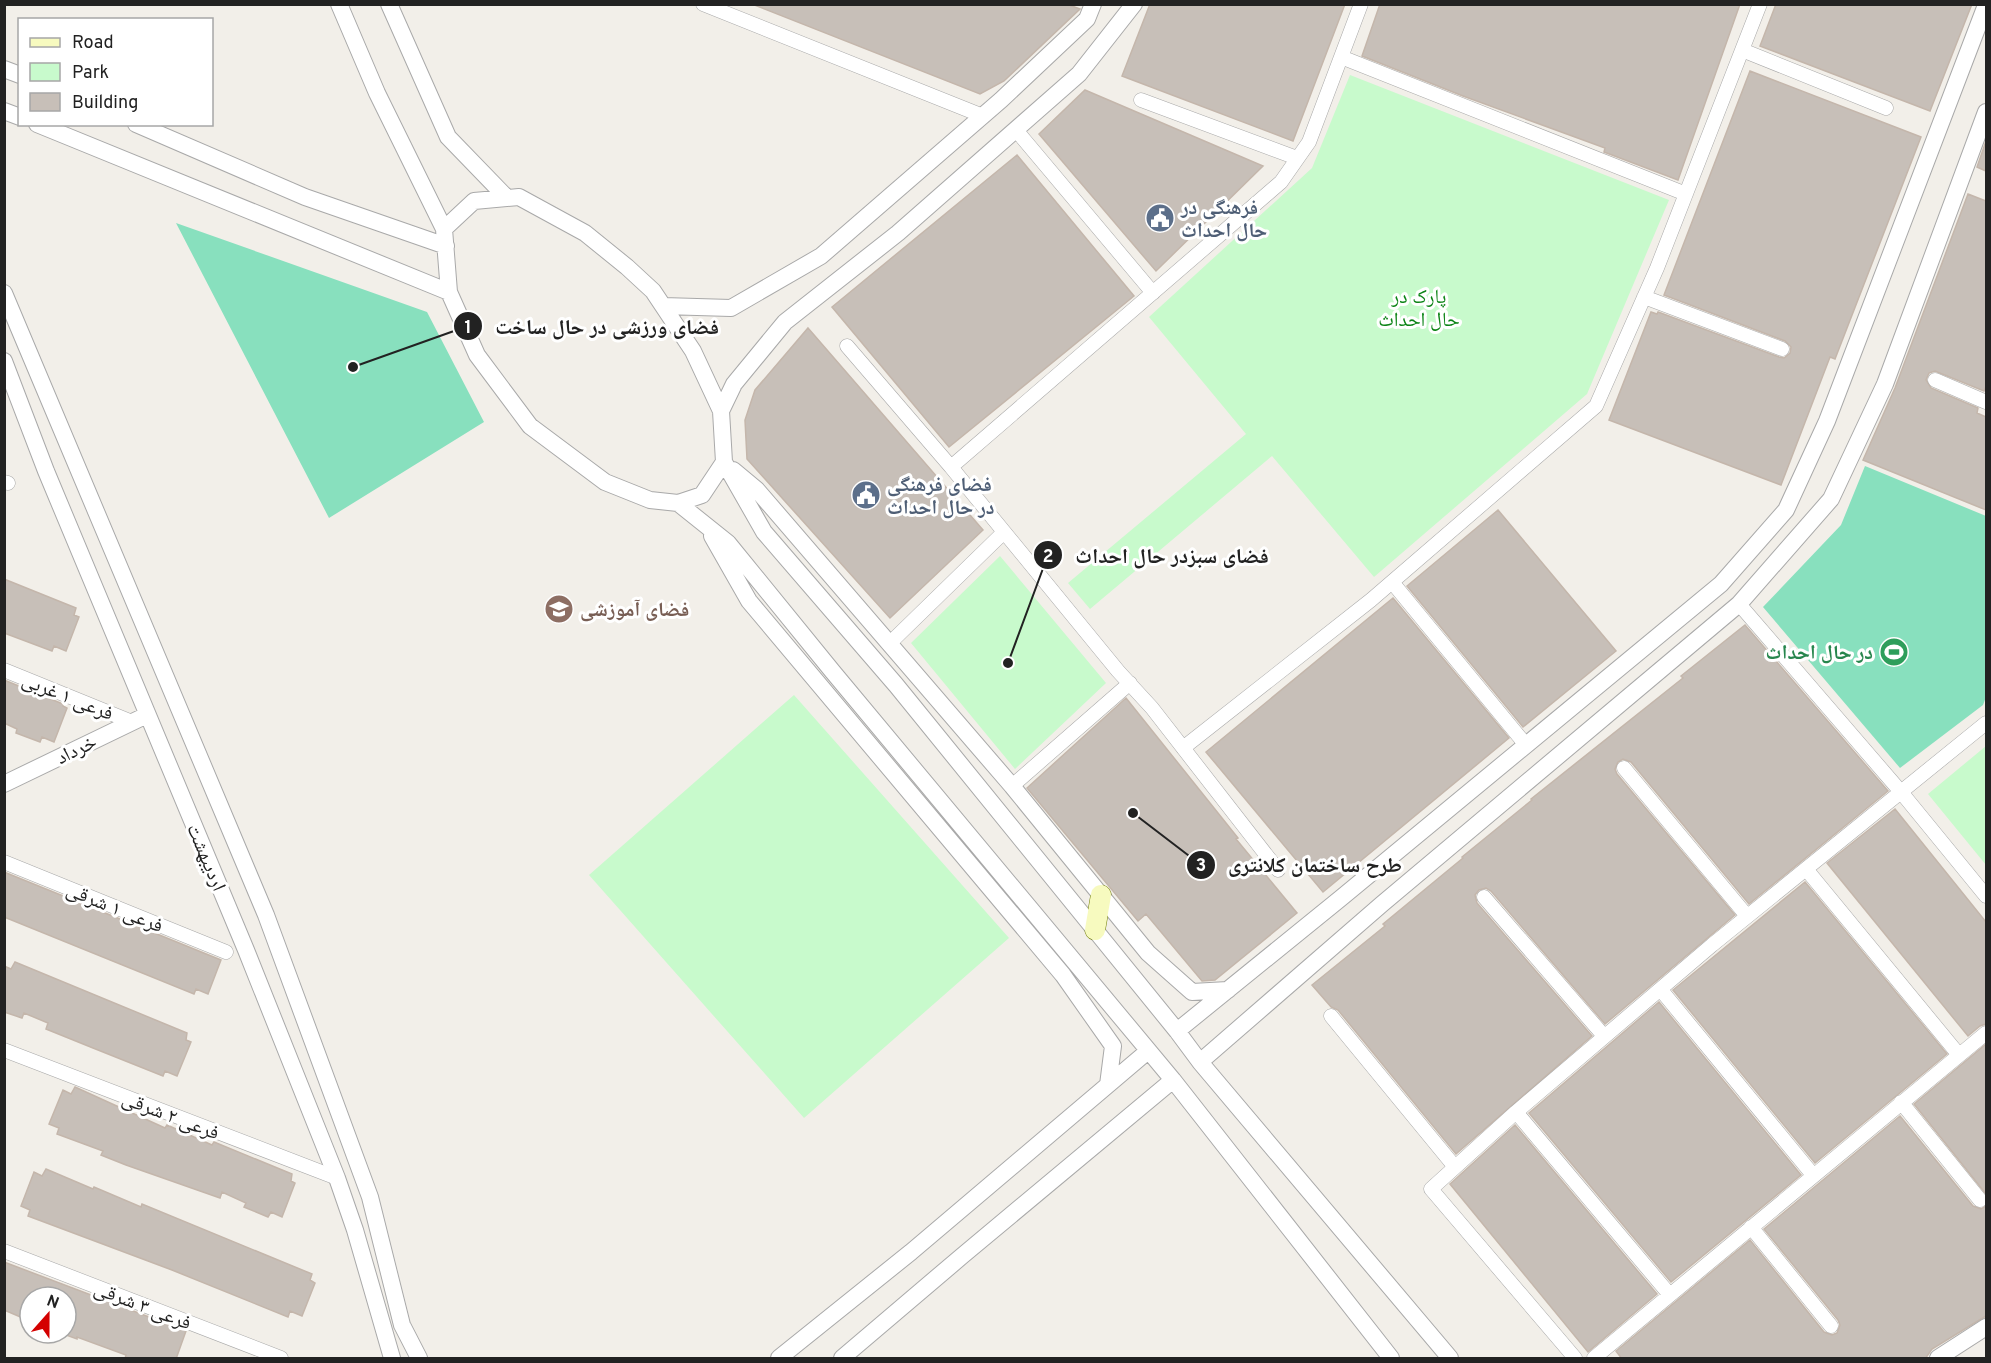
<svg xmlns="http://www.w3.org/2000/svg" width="1991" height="1363" font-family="Overpass,'Noto Naskh Arabic',sans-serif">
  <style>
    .park { fill: #c8facc }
    .pitch { fill: #88e0be }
    .building { fill: #c7bfb8; stroke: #c4b6ab; stroke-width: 1.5 }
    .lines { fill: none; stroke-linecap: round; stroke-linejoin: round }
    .minor-casing { stroke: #a9a9a9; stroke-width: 15 }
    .tertiary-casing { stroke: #a9a9a9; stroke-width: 18 }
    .secondary-casing { stroke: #707d05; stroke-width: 21 }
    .minor { stroke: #fff; stroke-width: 14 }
    .tertiary { stroke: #fff; stroke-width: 16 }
    .secondary { stroke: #f7fabf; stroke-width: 20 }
    .labels { text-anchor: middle; stroke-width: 6; stroke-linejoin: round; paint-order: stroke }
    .service-label { font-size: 20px; font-weight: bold; fill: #4e5e75; stroke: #fff; text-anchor: start }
    .park-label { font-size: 20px; fill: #0c8416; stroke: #fff }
    .education-label { font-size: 20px; font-weight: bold; fill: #785e54; stroke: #fff; text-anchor: start }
    .leisure-label { font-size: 20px; font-weight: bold; fill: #27864d; stroke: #fff; text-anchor: end }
    .street-label { font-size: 20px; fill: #222; stroke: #fff }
    .leader { fill: none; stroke: #222; stroke-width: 2 }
    .callout-dot { fill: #222; stroke: #fff; stroke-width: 2 }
    .mark-label { font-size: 18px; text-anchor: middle; font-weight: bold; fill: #fff }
    .callout-label { font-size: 21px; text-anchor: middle; font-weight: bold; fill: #222; stroke: #fff; stroke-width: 6; stroke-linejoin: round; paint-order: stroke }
  </style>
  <rect width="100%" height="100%" fill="#f2efe9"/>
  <path class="park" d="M1350 75 1669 200 1587 394 1374 577 1272 456 1090 609 1068 583 1246 434 1149 317 1312 168Z
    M1000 556 1106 683 1015 769 911 643Z
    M794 695 1009 938 804 1118 589 875Z
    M1986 746V865L1928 794Z"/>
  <path class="pitch" d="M176 223 427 312 484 422 329 518Z
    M1865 466 1986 516V697L1983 705 1900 768 1763 607 1841 525Z"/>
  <path class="building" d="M752 4H1067L1080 9 1004 81 980 94Z
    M1150 4H1345L1293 141 1122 76Z
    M1380 4H1740L1678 180 1604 152 1605 148 1463 96 1362 56Z
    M1776 4H1972L1930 111 1760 46Z
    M1750 71 1921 137 1835 359 1830 357 1781 485 1609 420 1651 312 1657 314 1658 312 1779 357 1784 358 1790 353 1791 347 1785 341 1664 295Z
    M1085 90 1263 166 1156 271 1039 134Z
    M1986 141V171L1977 167Z
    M1017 155 1134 296 949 447 832 307Z
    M1968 194 1986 201V386L1984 391 1935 371 1929 373 1926 380 1931 388 1978 408 1977 413 1986 417V510L1863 460 1895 388Z
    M808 328 983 530 890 618 747 459 745 420 755 390Z
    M1498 510 1616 651 1523 727 1407 586Z
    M4 579 76 608 74 615 79 617 66 651 54 646 52 651 4 633Z
    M1393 598 1509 738 1323 892 1206 752Z
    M1745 625 1888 791 1749 904 1631 762 1623 759 1618 762 1615 769 1617 774 1735 915 1605 1024 1491 891 1486 888 1479 890 1475 895 1477 903 1592 1036 1456 1154 1338 1010 1331 1007 1312 985 1385 926 1383 924 1463 858 1462 857 1532 800 1531 799 1683 678 1681 676Z
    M4 680 63 704V706L67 708 54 742 42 737 40 742 16 733 17 729 4 723Z
    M1126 698 1238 838 1236 839 1297 913 1215 980 1202 981 1146 914 1138 921 1027 788Z
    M1895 809 1986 922V1024L1980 1026 1968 1036 1827 863Z
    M4 872 221 960 208 994 196 989 194 994 4 917Z
    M1805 882 1947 1054 1815 1163 1673 990Z
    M15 962 187 1033 186 1040 191 1042 177 1076 165 1071 163 1076 93 1048 46 1029 48 1023 24 1013 22 1018 4 1012V966L11 969Z
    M1659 1002 1801 1175 1671 1282 1529 1113Z
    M1986 1044V1194L1914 1104Z
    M75 1087 165 1128 167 1125 212 1145 214 1142 292 1174 291 1181 295 1183 282 1217 271 1212 268 1217 244 1207 246 1203 222 1192 220 1198 126 1165 101 1155 103 1151 57 1134 59 1128 49 1124 63 1090 71 1094Z
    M1900 1116 1973 1206 1981 1209 1986 1206V1316L1932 1349 1925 1359H1622L1616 1351 1750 1240 1824 1332 1832 1335 1837 1333 1840 1325 1838 1320 1764 1229Z
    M1515 1125 1657 1294 1588 1352 1450 1184Z
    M46 1169 93 1189 94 1187 141 1207 142 1204 312 1274 310 1280 315 1283 302 1316 290 1311 288 1317 172 1270 28 1216 30 1210 21 1206 34 1172 42 1176Z
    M4 1262 186 1331 176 1359H125L126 1355 77 1337V1339L66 1335V1297H30V1321L4 1310Z"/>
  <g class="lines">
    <g class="minor-casing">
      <path id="minor" d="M703 4 983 116
        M1742 50 1886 108
        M1341 57 1686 194
        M1141 100 1297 158
        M1016 130 1153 293
        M1644 297 1782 349
        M847 346 951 467 1118 671 1152 708 1278 870
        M1935 380 1986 402
        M951 467 1281 182 1309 142 1361 4
        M4 482 8 483
        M1392 582 1526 745
        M1739 604 1901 792 1986 896
        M889 644 1003 533
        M4 670 132 722
        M1183 748 1371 600 1596 406 1657 268 1760 4
        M1624 768 1747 916
        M1012 786 1130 683
        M4 862 226 952
        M1806 869 1959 1055
        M1484 897 1604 1036
        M1661 990 1813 1175
        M1331 1016 1455 1167
        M4 1050 337 1178
        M1901 1102 1980 1200
        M1516 1112 1670 1295
        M1751 1227 1831 1326
        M4 1251 281 1358
        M1575 1358 1431 1189 1516 1112 1712 945 1986 723
        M1594 1358 1986 1033"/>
    </g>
    <g class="tertiary-casing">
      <path id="tertiary" d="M339 4 377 93 444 229
        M389 4 448 137 507 198
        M4 69 20 75
        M4 111 20 117
        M37 124 449 292
        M136 124 305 197 446 246
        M519 197 585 233 627 267 653 291 693 351 721 411 724 462 702 495 678 503 650 500 605 482 530 426 477 355 449 292 444 229 474 201Z
        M4 293 266 915 370 1197 402 1325 419 1358
        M663 306 731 308 821 256 1001 100 1087 19 1093 4
        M4 361 46 471 246 950 337 1178 355 1230 392 1358
        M721 411 734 384 785 322 898 233 1079 74 1134 4
        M724 462 764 532 896 685 1177 1031 1200 1062 1450 1358
        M733 470 757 490 1012 786 1148 953 1192 992 1228 990
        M678 503 728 543 833 672 1173 1080 1391 1358
        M712 536 749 601 1063 975 1113 1046 1108 1085
        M4 784 147 715
        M1177 1031 1341 898 1721 584 1786 510 1827 421 1986 5
        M1200 1062 1382 904 1739 604 1831 499 1885 384 1986 112
        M779 1358 911 1252 1148 1051
        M842 1358 962 1256 1173 1080
        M1938 1358 1986 1327"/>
    </g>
    <g class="secondary-casing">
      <path id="secondary" d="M1095 930 1101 895"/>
    </g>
    <use href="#minor" class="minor"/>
    <use href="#tertiary" class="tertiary"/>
    <use href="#secondary" class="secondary"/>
  </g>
  <defs>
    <g id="civic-disc" transform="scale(1.5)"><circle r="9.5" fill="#5c6f8a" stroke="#fff"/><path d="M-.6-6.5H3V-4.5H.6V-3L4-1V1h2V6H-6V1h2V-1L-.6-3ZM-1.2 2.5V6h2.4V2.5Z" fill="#fff"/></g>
    <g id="school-disc" transform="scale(1.5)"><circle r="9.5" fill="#8d6e63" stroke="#fff"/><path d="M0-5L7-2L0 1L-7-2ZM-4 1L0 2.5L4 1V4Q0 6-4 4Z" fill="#fff"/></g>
    <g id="stadium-disc" transform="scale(1.5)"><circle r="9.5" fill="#2e9e5b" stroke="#fff"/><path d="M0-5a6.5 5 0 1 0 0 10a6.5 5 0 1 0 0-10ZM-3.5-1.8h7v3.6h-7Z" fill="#fff"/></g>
  </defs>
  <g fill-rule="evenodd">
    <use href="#civic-disc" x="1160" y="218"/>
    <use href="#civic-disc" x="866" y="495"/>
    <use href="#school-disc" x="559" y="609"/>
    <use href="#stadium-disc" x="1894" y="652"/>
  </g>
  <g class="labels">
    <g class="service-label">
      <text x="1181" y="214">فرهنگی در<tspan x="1181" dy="23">حال احداث</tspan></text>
      <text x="887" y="491">فضای فرهنگی<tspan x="887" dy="23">در حال احداث</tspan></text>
    </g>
    <g class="park-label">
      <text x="1419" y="303">پارک در<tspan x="1419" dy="23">حال احداث</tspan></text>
    </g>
    <g class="education-label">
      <text x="580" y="616">فضای آموزشی</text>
    </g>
    <g class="leisure-label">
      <text x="1873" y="659">در حال احداث</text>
    </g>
    <g class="street-label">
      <text transform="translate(68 696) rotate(22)" y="7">فرعی ۱ غربی</text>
      <text transform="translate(76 749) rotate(-26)" y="7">خرداد</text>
      <text transform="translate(207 857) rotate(67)" y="7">اردیبهشت</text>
      <text transform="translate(115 907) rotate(22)" y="7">فرعی ۱ شرقی</text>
      <text transform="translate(171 1115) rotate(21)" y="7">فرعی ۲ شرقی</text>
      <text transform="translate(143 1305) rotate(21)" y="7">فرعی ۳ شرقی</text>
    </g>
  </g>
  <path class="leader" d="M353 367L468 326M1008 663L1048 555M1133 813L1201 865"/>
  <g class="callout-dot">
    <circle cx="353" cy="367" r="6"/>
    <circle cx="1008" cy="663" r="6"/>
    <circle cx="1133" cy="813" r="6"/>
    <circle cx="468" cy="326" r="15"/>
    <circle cx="1048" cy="555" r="15"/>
    <circle cx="1201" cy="865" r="15"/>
  </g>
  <g class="mark-label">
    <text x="468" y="333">1</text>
    <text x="1048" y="562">2</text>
    <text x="1201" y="871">3</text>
  </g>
  <g class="callout-label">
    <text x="607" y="334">فضای ورزشی در حال ساخت</text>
    <text x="1172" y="563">فضای سبزدر حال احداث</text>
    <text x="1315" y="872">طرح ساختمان کلانتری</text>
  </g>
  <rect width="1991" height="1363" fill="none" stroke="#222222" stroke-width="12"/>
  <rect x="18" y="18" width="195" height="108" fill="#ffffff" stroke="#a7a7a7" stroke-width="1.5"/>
  <rect x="30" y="38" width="30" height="9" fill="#f7fabf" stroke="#a7a7a7" stroke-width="1.5"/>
  <text x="72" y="48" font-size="18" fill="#222222">Road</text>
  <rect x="30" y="63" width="30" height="18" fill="#c8facc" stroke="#a7a7a7" stroke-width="1.5"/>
  <text x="72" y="78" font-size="18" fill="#222222">Park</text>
  <rect x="30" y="93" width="30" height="18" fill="#c7bfb8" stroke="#a7a7a7" stroke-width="1.5"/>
  <text x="72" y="108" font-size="18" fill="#222222">Building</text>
  <g transform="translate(48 1315) rotate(21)"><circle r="28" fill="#ffffff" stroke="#a7a7a7" stroke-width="1.5"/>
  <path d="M0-4.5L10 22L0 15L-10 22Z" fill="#d40000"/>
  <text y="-9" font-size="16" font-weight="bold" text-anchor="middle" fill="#222222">N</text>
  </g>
</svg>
